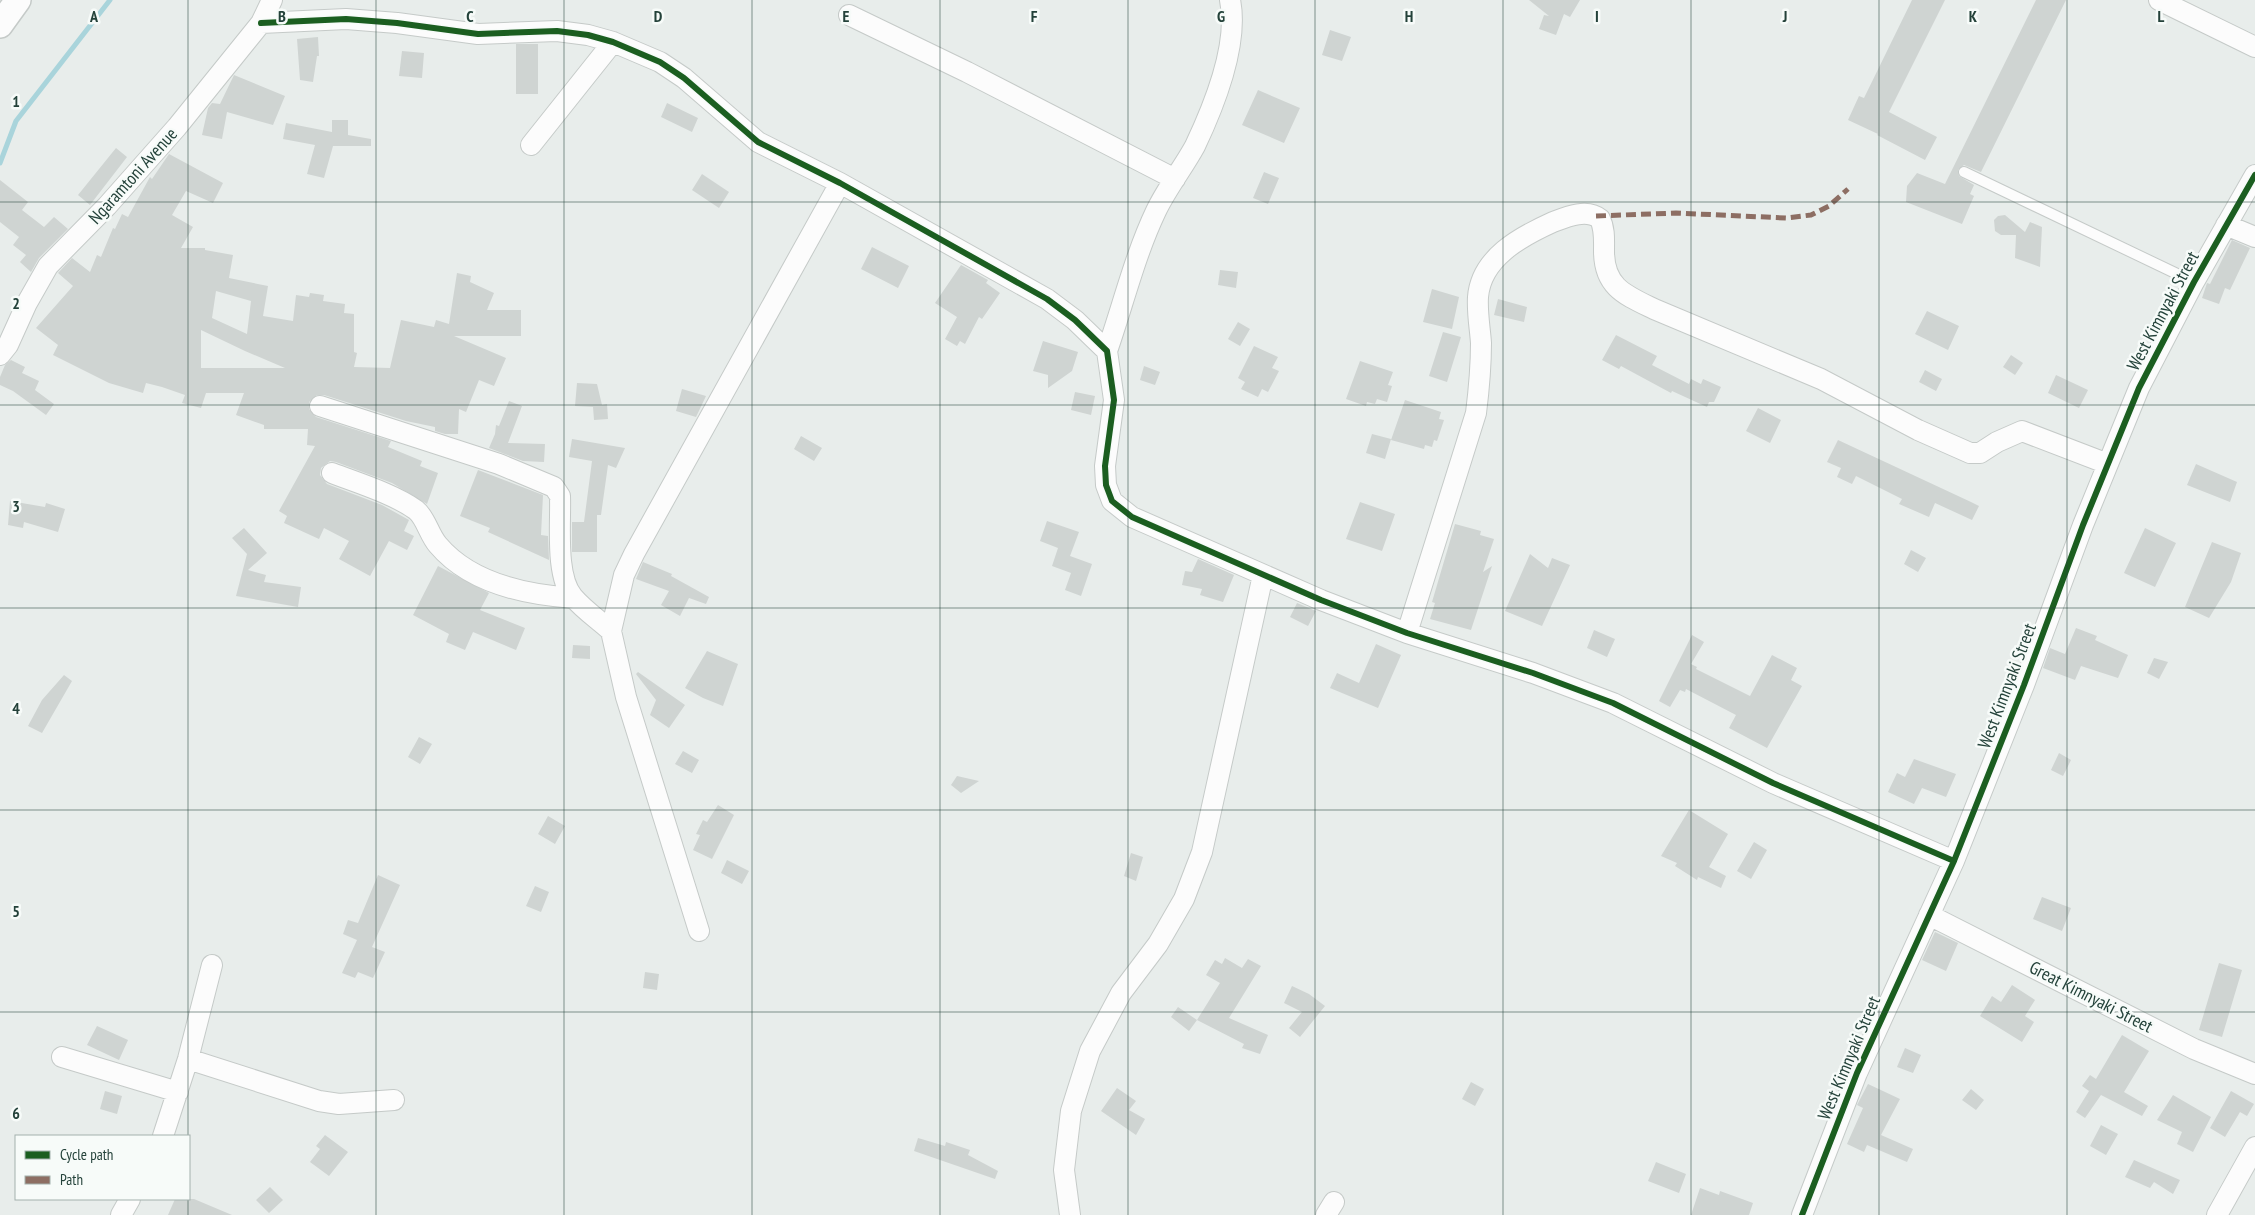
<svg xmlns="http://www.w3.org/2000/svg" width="2255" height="1215" font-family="'PT Sans Narrow',sans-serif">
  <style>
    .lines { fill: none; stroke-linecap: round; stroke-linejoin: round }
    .stream { stroke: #a9d4db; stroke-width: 5 }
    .building { fill: #cfd4d2; fill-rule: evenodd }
    .service-casing { stroke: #c5cac8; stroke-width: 12 }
    .minor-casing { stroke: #c5cac8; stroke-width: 22 }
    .tertiary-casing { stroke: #c5cac8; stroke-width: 28 }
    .service { stroke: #fcfcfc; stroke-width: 10 }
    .minor { stroke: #fcfcfc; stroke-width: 20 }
    .tertiary { stroke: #fcfcfc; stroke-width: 25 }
    .quiet { stroke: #8d6e63; stroke-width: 5; stroke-dasharray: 10 5; stroke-linecap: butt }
    .cycleway-casing { stroke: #f7fbf9; stroke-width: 9 }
    .cycleway { stroke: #1b5e20; stroke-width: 6 }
    .grid { fill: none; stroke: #24423a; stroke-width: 1; stroke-opacity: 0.55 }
    .labels { text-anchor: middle; stroke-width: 5; stroke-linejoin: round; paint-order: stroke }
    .street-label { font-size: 18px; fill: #24423a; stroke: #f7fbf9 }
    .grid-label { font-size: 16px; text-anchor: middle; font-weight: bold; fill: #24423a; stroke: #f7fbf9; stroke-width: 5; stroke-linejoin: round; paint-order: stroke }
  </style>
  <rect width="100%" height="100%" fill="#e8edeb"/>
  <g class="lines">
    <path class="stream" d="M0 163 16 121 110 0"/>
  </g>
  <path class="building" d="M1529 0H1580L1570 17 1564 14 1556 35 1539 29 1544 15 1549 16Z
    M1912 0H1945L1889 112 1937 137 1925 160 1877 135 1878 134 1848 120 1859 96 1864 98Z
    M2036 0H2066L1981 172 1964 165 1958 170 1959 176 1974 185 1970 194 1974 196 1962 224 1906 202 1907 186 1917 173 1945 184Z
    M1330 30 1351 37 1342 61 1322 55Z
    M318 37 319 56H317L313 82 300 80 297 39Z
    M516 44H538V94H516Z
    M402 51 424 53 422 78 399 76Z
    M234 75 285 96 273 125 227 112 222 139 202 135 208 108 212 103 220 104Z
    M1258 90 1300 108 1284 143 1242 125Z
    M667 103 698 118 692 132 661 117Z
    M332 120H348V135L371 139V146H333L324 178 307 174 315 145 283 139 286 123 332 132Z
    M116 148 127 157 90 205 78 195Z
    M169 154 223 183 213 203 186 191 172 215 193 227 181 248H205V250L233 255 229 278 268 286 263 316 293 321 296 295 309 297 310 293 324 295 323 301 345 304 344 313 354 314V352L357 353 354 367 390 368 401 320 434 327 436 320 449 324 457 273 471 276 470 282 494 293 487 310H521V336H454L506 358 494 386 479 380 466 412 459 409 458 434H445L435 431V427L406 421 324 395H317L309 402V409L316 417 391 441 388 447 422 461 420 466 438 473 427 504 392 483 336 462 330 461 321 468 320 475 327 484 382 505 409 520 404 531 414 536 407 550 389 541 370 576 339 559 349 541 324 528 319 539 284 523 287 516 279 511 315 446 307 445 308 429H264V425L236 415 244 393H206L201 408 182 403 185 395 162 387 146 383 143 393 109 383 53 355 58 345 36 328 73 286 58 273 72 258 90 272 97 255 101 257 113 228 115 229 122 214 128 217 150 177 152 179ZM216 291 251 301 247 334 212 318ZM201 330 245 351 285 368H201Z
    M1264 172 1279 178 1268 204 1253 198Z
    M702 174 729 192 719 208 692 190Z
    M0 180 28 202 22 210 44 227 54 217 68 229 39 258 31 272 20 262 26 255 13 245 19 237 0 222Z
    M2005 215 2025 232 2030 222 2042 227 2040 267 2015 258 2016 235H2001L1995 231 1994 220 1998 216Z
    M2232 240 2250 248 2230 290 2225 288 2219 304 2202 298 2207 283 2210 284Z
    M872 247 909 266 898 288 861 269Z
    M961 265 988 280 986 283 1000 293 982 319 979 317 965 344 960 341 957 346 945 339 957 317 935 303Z
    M1220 270 1238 272 1236 288 1218 285Z
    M1432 289 1459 297 1452 329 1423 322Z
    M1498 299 1527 307 1524 322 1494 315Z
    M1927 311 1959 326 1948 350 1915 334Z
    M1238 322 1250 329 1240 346 1228 339Z
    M1443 332 1461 337 1447 382 1429 376Z
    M1616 335 1657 356 1652 365 1689 384 1691 379 1701 384 1703 379 1721 387 1714 402H1709L1707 407 1672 391 1671 393 1621 366 1619 369 1602 360Z
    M1043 341 1078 352 1072 371 1048 388V375L1033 371Z
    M1254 346 1278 357 1272 368 1279 371 1268 392 1262 389 1258 397 1241 389 1245 382 1238 378Z
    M2011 355 2023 363 2015 375 2003 367Z
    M11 360 25 367 22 373 39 381 35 390 54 404 46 415 13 391 0 385V377L5 365Z
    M1360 361 1393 372 1388 385 1392 386 1387 402 1377 399 1375 404 1367 402 1366 406 1346 399Z
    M1144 366 1160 372 1155 385 1140 380Z
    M1925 370 1942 379 1936 391 1919 382Z
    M2056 375 2088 390 2079 408 2048 393Z
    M577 383 597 384 602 405 607 404 608 419 594 420 593 407 575 406Z
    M682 389 706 396 696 417 676 411Z
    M1075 392 1095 396 1091 415 1071 410Z
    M1405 400 1441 412 1439 419 1444 420 1437 441 1434 440 1432 447 1425 445 1424 449 1391 440Z
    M509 401 522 406 508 443 545 444 544 462 523 461 489 448 495 434 496 425 499 426Z
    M1758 408 1781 420 1770 443 1746 431Z
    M1372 434 1391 439 1385 459 1366 453Z
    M801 436 822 448 814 461 794 449Z
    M572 439 625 448 616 468 608 465 601 515H597V552H572V522H584L592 461 569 457Z
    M1838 440 1971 502 1979 506 1972 520 1935 503 1929 517 1899 504 1902 499 1856 476 1852 484 1837 477 1841 468 1827 462Z
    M2196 464 2237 482 2230 502 2187 485Z
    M478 470 543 495 541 535 548 536 549 560 488 532 490 528 460 516Z
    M10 501 45 507 46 503 65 509 58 532 24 522 23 528 8 525Z
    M1360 502 1395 514 1382 551 1346 539Z
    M1047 521 1079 532 1070 556 1092 564 1081 596 1065 590 1071 573 1052 566 1058 548 1040 541Z
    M1455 524 1481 531 1480 535 1494 539 1483 572 1492 566 1471 630 1430 619 1435 603 1432 602Z
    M244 528 267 553 248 570 266 575 264 582 301 587 298 607 236 596 247 554 232 538Z
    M2145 528 2176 543 2155 587 2124 573Z
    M2212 542 2241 553 2231 582 2209 618 2185 607Z
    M1911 550 1926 558 1918 572 1904 564Z
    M1530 554 1548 568 1552 558 1570 565 1542 626 1505 611Z
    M1198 559 1234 575 1223 602 1200 595 1202 589 1182 585 1185 571 1192 572Z
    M643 562 672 574 671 576 709 597 706 604 689 598 680 616 661 605 669 591 636 579Z
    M438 566 489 593 480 610 525 628 516 650 473 632 465 650 446 642 449 634 413 615Z
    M1297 603 1316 611 1308 626 1290 617Z
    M2076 628 2097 636 2095 640 2128 655 2118 678 2081 666 2075 680 2043 668 2050 648 2065 654Z
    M1594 630 1615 639 1607 657 1587 648Z
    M1692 635 1704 642 1691 664 1697 667 1696 669 1750 696 1772 655 1797 668 1791 680 1802 686 1767 748 1729 728 1736 715 1686 689 1685 692 1680 690 1670 707 1659 701Z
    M1376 644 1401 655 1378 708 1330 688 1337 673 1359 683Z
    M573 645 590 646V659L572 658Z
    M707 651 738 664 723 706 703 698 685 688Z
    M2154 658 2168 662 2159 679 2147 673Z
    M638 672 685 705 669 728 650 715 656 700 636 674Z
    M64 675 72 681 42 733 28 726 42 700Z
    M419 737 432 744 420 764 408 757Z
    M683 751 699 760 692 773 675 764Z
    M2059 753 2071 760 2063 776 2051 770Z
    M1914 759 1956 774 1946 797 1922 788 1914 804 1888 792 1897 773 1905 777Z
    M957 776 979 781 961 793 951 785Z
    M718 805 734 815 712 859 693 850 700 835 696 834 703 820 707 822Z
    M1689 810 1728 834 1709 867 1726 876 1721 888 1698 877 1697 880 1675 866 1677 863 1661 856Z
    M548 816 565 826 555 844 538 834Z
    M1754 842 1767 850 1751 879 1737 871Z
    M1131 853 1143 857 1136 881 1124 876Z
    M727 860 749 871 742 884 721 873Z
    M378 875 400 885 372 947 385 952 373 978 358 972 355 978 342 973 357 940 343 934 348 920 358 923Z
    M535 886 549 892 541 912 526 906Z
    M2042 897 2071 908 2062 931 2033 919Z
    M1935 932 1958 943 1946 971 1922 960Z
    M1225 958 1242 968 1248 959 1261 966 1229 1018 1268 1035 1260 1054 1242 1048 1244 1044 1197 1020 1220 983 1206 975 1215 960 1222 964Z
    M2219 963 2242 970 2222 1037 2199 1030Z
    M645 972 659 974 657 990 643 988Z
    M2012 985 2035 1000 2025 1016 2034 1022 2022 1042 1980 1016 1992 996 2001 1002Z
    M1292 986 1309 994 1325 1006 1300 1037 1289 1028 1302 1012 1284 1003Z
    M1178 1007 1197 1020 1189 1031 1171 1017Z
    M97 1026 128 1040 119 1060 87 1045Z
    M2122 1035 2149 1051 2124 1092 2148 1106 2142 1116 2101 1095 2085 1118 2076 1112 2089 1091 2082 1086 2090 1075 2096 1079Z
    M1905 1048 1921 1055 1913 1073 1897 1067Z
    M1471 1082 1484 1089 1475 1106 1462 1099Z
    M1868 1084 1900 1099 1881 1135 1913 1149 1907 1162 1867 1145 1864 1152 1847 1144 1863 1108 1857 1105Z
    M1117 1088 1136 1101 1129 1110 1145 1119 1136 1135 1101 1111Z
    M1971 1089 1984 1100 1976 1110 1962 1100Z
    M105 1091 122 1096 117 1114 100 1109Z
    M2231 1091 2254 1104 2247 1116 2240 1112 2225 1137 2210 1128Z
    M2173 1095 2211 1117 2193 1152 2177 1144 2182 1132 2157 1120Z
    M2101 1125 2118 1134 2106 1155 2090 1146Z
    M325 1135 348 1152 329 1176 310 1162 320 1149 316 1146Z
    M918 1138 945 1146 946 1142 970 1150 968 1155 998 1171 995 1179 914 1151Z
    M2134 1160 2180 1180 2173 1194 2154 1182 2150 1188 2125 1177Z
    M1656 1162 1686 1174 1679 1193 1648 1181Z
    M270 1187 283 1200 269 1213 256 1200Z
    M1700 1188 1719 1195 1720 1191 1753 1203 1749 1215H1691Z
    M175 1199H194L232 1215H168Z"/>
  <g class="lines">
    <g class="service-casing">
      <path id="service" d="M1964 172 2194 282"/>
    </g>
    <g class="minor-casing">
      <path id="minor" d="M2159 0 2255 47
        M849 15 967 72 1175 179
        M261 23 346 19 397 23 478 34 557 31 588 35 613 42 660 62 684 78 758 142 840 183 1047 299 1075 320 1107 351 1114 400 1105 466 1106 485 1112 501 1132 517 1321 600 1407 633 1533 673 1613 703 1773 783 1954 861
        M531 145 613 42
        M2226 225 2255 237
        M1107 351C1123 305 1135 255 1156 211 1167 188 1183 168 1195 146 1214 106 1239 44 1230 0
        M0 355 8 345 27 303 48 266 107 206 177 127 261 23 272 0
        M320 406 499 464 554 487 560 496C561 524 555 576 573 597 584 610 599 620 611 631
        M332 473C358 483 394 494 416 510 426 518 429 535 438 545 470 583 527 595 574 598
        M1407 633 1476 413C1479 389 1481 367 1481 343 1480 328 1477 313 1478 297 1481 258 1520 237 1553 222 1566 217 1587 208 1600 219 1605 229 1604 240 1604 251 1604 287 1625 295 1654 309L1821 379 1918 430 1970 453H1980L1997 442 2022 431 2108 464
        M1929 915 2194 1049 2255 1074
        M699 931 626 697 611 631 624 575 634 554 840 183
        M62 1057 178 1092
        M188 1059 319 1101 339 1104 394 1100
        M163 1136 188 1059 212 965
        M121 1215 130 1199
        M1070 1215 1064 1170 1071 1111 1090 1051 1121 993 1158 944 1184 899 1202 852 1263 575
        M1326 1215 1334 1202
        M1802 1215 1857 1073 1954 861 2024 685 2083 525 2139 388 2194 282 2255 175
        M2217 1215 2255 1147"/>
    </g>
    <g class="tertiary-casing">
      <path id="tertiary" d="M0 25 18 0"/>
    </g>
    <use href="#service" class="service"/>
    <use href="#minor" class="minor"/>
    <use href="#tertiary" class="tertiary"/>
    <path class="quiet" d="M1596 216 1676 213 1786 218 1811 215 1829 206 1848 189"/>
    <g class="cycleway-casing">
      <path id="cycleway" d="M261 23 346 19 397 23 478 34 557 31 588 35 613 42 660 62 684 78 758 142 840 183 1047 299 1075 320 1107 351 1114 400 1105 466 1106 485 1112 501 1132 517 1321 600 1407 633 1533 673 1613 703 1773 783 1954 861
        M1802 1215 1857 1073 1954 861 2024 685 2083 525 2139 388 2194 282 2255 175"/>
    </g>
    <use href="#cycleway" class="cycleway"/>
  </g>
  <path class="grid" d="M188 0V1136M376 0V1215M564 0V1215M752 0V1215M940 0V1215M1128 0V1215M1315 0V1215M1503 0V1215M1691 0V1215M1879 0V1215M2067 0V1215M0 202H2255M0 405H2255M0 608H2255M0 810H2255M0 1012H2255M188 1199V1215"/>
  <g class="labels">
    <g class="street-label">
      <text transform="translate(133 176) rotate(-48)" y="6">Ngaramtoni Avenue</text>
      <text transform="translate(2163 311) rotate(-62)" y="6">West Kimnyaki Street</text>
      <text transform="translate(2007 686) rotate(-69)" y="6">West Kimnyaki Street</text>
      <text transform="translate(2091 997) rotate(27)" y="6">Great Kimnyaki Street</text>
      <text transform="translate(1849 1058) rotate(-67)" y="6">West Kimnyaki Street</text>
    </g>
  </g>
  <g class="grid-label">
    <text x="94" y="22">A</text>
    <text x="282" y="22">B</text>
    <text x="470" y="22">C</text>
    <text x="658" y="22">D</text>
    <text x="846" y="22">E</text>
    <text x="1034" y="22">F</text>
    <text x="1221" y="22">G</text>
    <text x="1409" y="22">H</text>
    <text x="1597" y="22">I</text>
    <text x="1785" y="22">J</text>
    <text x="1973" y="22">K</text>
    <text x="2161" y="22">L</text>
    <text x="16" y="107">1</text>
    <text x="16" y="309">2</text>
    <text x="16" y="512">3</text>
    <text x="16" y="714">4</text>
    <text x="16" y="917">5</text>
    <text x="16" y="1119">6</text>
  </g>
  <rect x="15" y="1135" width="175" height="65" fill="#f7fbf9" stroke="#a3b1ad"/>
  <rect x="25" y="1151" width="25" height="8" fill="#1b5e20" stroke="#a3b1ad"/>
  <text x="60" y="1160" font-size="15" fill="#24423a">Cycle path</text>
  <rect x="25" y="1176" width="25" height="8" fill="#8d6e63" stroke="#a3b1ad"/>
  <text x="60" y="1185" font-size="15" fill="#24423a">Path</text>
</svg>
